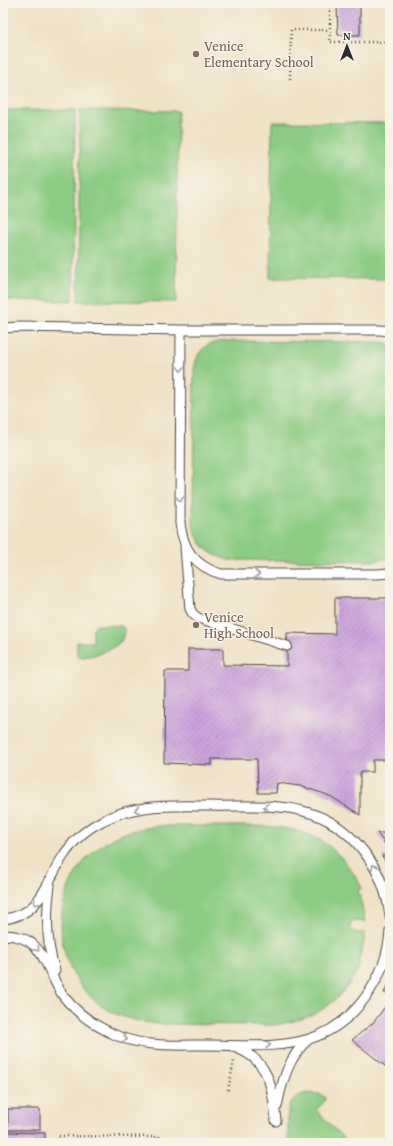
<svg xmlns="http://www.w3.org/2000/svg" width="393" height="1146" font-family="'Gentium Book Plus',serif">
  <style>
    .green { fill: #8bcb83; stroke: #5b7b57 }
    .building { fill: url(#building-hatch) }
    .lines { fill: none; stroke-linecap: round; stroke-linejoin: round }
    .lane-casing { stroke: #494642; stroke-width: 11 }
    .path { stroke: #494642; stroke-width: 2.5; stroke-dasharray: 1 3; stroke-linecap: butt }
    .lane { stroke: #fff; stroke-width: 9 }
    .oneway { stroke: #a0a0a0 }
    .education-dot { fill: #8d6e63; stroke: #f7f3e8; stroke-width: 1.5 }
    .labels { text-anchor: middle; stroke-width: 3; stroke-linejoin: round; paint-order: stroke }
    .education-label { font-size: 14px; fill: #785e54; stroke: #f7f3e8; text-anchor: start }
  </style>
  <defs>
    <pattern id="building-hatch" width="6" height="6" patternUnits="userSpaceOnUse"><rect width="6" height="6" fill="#caa2dc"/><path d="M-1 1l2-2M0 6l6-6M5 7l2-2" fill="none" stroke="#a484b3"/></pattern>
  </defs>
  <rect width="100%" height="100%" fill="#f7f3e8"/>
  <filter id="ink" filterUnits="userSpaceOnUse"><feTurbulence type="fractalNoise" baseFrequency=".025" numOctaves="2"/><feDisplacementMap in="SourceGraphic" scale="8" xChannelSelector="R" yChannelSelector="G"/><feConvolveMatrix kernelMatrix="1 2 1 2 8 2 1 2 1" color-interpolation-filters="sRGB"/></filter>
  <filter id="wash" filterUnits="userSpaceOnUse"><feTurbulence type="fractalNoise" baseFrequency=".012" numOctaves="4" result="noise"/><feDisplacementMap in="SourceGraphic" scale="16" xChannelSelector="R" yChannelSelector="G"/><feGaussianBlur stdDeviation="0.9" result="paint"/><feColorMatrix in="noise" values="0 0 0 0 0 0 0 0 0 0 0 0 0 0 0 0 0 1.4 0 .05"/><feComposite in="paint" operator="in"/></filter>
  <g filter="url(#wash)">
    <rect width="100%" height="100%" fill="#f0e2c6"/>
    <path class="green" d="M3 110H75L73 301 3 300Z
      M80 110 178 111 176 302 78 301Z
      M272 122 390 123V279L270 278Z
      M223 341 375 342 387 343 390 345V558L374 561 229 560C209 555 197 545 193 524L194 370C197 351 204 343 223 341Z
      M97 625 122 626 124 628C124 633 123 637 121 641 113 650 90 658 78 657L77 653V642H93V629L95 626Z
      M158 826C185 826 211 826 238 826 250 826 262 826 274 827 318 830 342 851 362 888L358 890 361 900 365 922 355 921 351 923 350 927C353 934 358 933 365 933L364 943 358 962 361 964C340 1004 317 1019 273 1025L157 1024C134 1021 111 1016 93 999 42 952 54 866 117 836 130 830 144 828 158 826Z
      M308 1093 319 1094 325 1097V1101L316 1110 348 1143H288V1110C291 1099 297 1095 308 1093Z"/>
    <g id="blocks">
      <path class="building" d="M337 4H360V35H338Z
        M335 598H390V760H373V772H360V815L332 797 322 793 300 786 277 783 276 793H258L257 759H212V765L164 763 165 671H188V649H223V665L287 666V633L335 634Z
        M377 833H390V851L386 845Z
        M382 856H390V871L386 862Z
        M390 981V993H384Z
        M390 1000V1070L352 1040 373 1023Z
        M8 1109H40V1130H8Z
        M3 1132 45 1133V1143H3Z"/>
    </g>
  </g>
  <g filter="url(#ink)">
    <use href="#blocks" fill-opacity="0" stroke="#494642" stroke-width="1"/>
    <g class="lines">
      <g class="lane-casing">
        <path id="lane" d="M3 328 20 327 181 330H380L390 331
          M181 330 180 523C183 550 195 566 221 574H377L390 573
          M185 547 190 609 193 614 198 618 287 646
          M50 885C46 913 46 943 55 971
          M3 919C44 915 46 879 66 852 75 839 88 828 102 821 135 803 174 806 209 806 240 807 273 803 303 811 352 823 385 869 390 917
          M3 935C46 935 44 969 64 997 76 1012 91 1023 109 1032 139 1048 174 1045 207 1045 240 1045 277 1049 309 1039 355 1025 387 977 390 931
          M233 1047C269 1058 273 1088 276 1121
          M277 1106C282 1082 289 1055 309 1039"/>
      </g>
      <path class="path" d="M330 3V42H390
        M290 79 291 30H330
        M228 1090 234 1061
        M58 1143V1136L159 1137V1143"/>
      <use href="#lane" class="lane"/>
    </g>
    <defs><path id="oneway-chevron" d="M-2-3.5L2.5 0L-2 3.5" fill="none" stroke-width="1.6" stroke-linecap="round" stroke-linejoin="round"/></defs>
    <g class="oneway">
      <use href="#oneway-chevron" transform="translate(181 369) rotate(91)"/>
      <use href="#oneway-chevron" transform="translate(180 499) rotate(90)"/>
      <use href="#oneway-chevron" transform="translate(257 574)"/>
      <use href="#oneway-chevron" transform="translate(266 807) rotate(-179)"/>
      <use href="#oneway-chevron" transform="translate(137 810) rotate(169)"/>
      <use href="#oneway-chevron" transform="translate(374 867) rotate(-119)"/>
      <use href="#oneway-chevron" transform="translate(36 903) rotate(132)"/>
      <use href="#oneway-chevron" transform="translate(37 949) rotate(49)"/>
      <use href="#oneway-chevron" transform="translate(125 1039) rotate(18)"/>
      <use href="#oneway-chevron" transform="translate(268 1045) rotate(-1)"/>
    </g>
  </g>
  <g class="education-dot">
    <circle cx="196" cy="54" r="4"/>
    <circle cx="196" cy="625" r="4"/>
  </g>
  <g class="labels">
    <g class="education-label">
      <text x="204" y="51">Venice<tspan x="204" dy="16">Elementary School</tspan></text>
      <text x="204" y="622">Venice<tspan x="204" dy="16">High School</tspan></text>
    </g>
  </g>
  <rect width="393" height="1146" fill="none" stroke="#f7f3e8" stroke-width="16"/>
  <g transform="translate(347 46)" stroke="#f7f3e8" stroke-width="3" paint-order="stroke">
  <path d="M0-3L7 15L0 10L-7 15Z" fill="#2b2b2b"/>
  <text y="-6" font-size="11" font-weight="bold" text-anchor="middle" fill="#2b2b2b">N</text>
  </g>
</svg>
